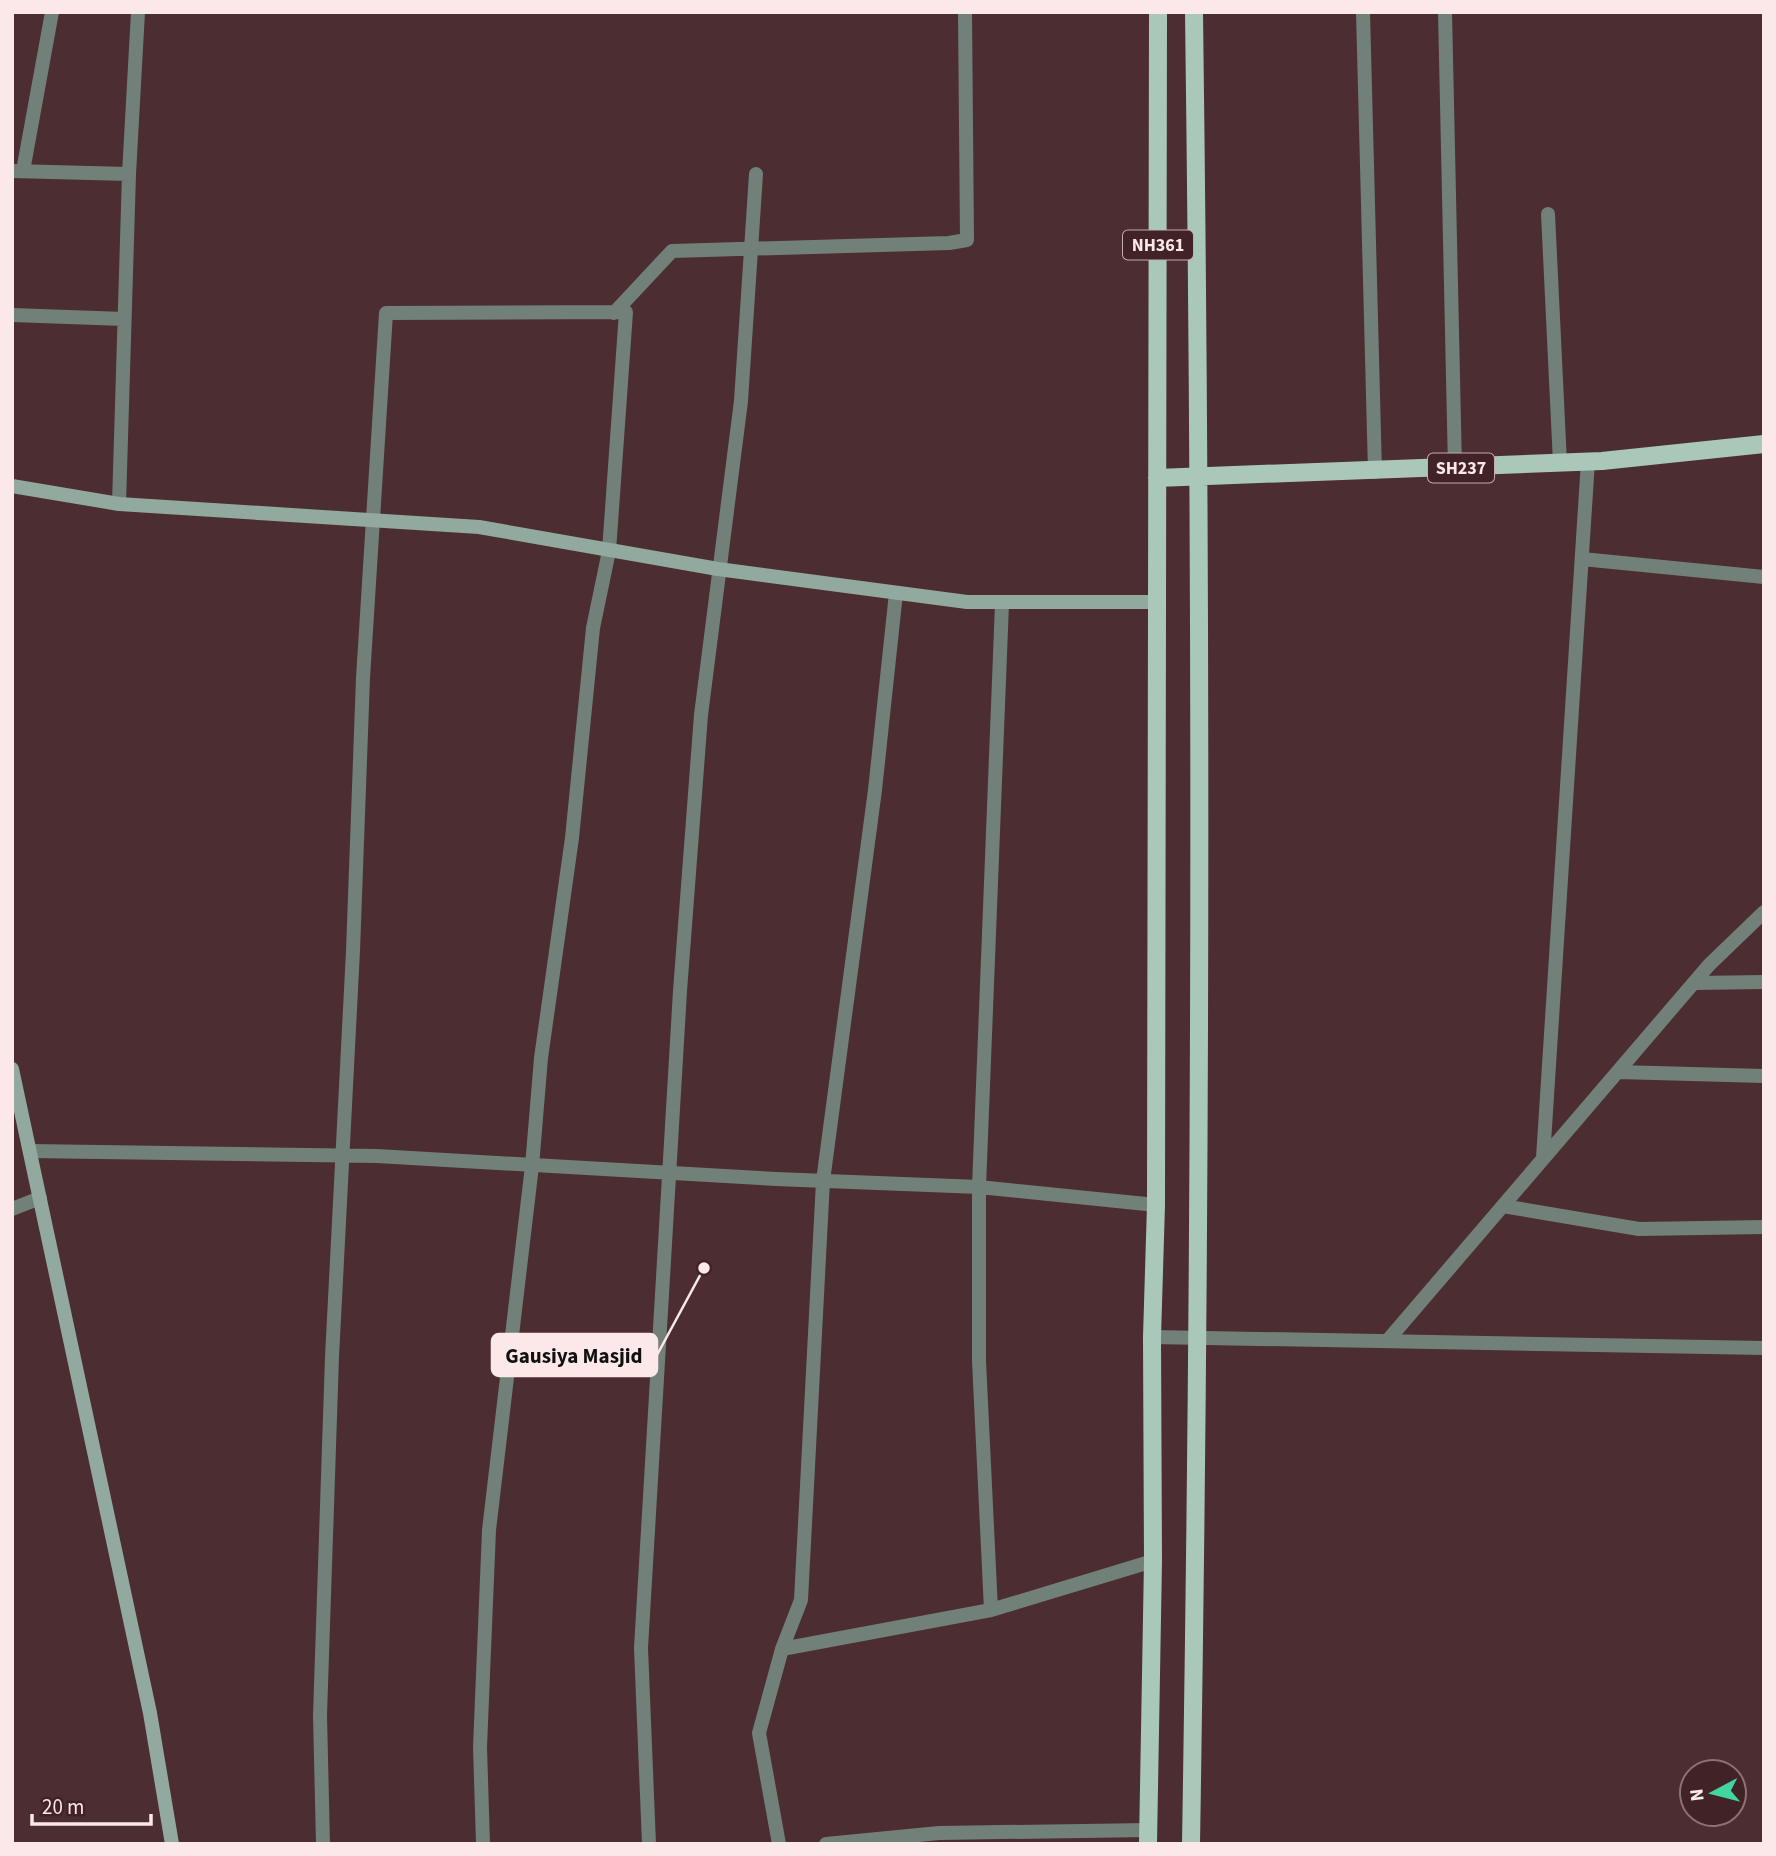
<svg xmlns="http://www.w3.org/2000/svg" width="1776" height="1856" font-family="'Source Sans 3',sans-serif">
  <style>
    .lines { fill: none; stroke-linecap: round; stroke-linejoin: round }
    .minor { stroke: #718079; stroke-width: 14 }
    .secondary { stroke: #91a99e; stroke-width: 14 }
    .primary { stroke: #aac8ba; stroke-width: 18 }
    .labels { text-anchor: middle; stroke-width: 7; stroke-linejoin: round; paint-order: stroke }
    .shield { fill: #412327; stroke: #c4acaf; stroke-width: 2 }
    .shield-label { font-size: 18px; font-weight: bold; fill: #fce7e9 }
    .leader { fill: none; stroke: #fce7e9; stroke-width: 2.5 }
    .callout-dot { fill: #fce7e9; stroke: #412327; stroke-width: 2.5 }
    .callout { fill: #fce7e9; stroke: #fce7e9; stroke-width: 2.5 }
    .callout-label { font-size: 21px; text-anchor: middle; font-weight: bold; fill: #111 }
  </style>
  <rect width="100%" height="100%" fill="#4c2d31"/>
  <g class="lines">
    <path class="minor" d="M1363 12 1375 472
      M1445 12 1455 468
      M12 171 129 174
      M23 171 52 12
      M1548 214 1560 463
      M614 313 672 251 949 243 967 240 965 12
      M12 315 124 319
      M119 504 129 174 138 12
      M1582 559 1764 577
      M1694 983 1764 982
      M1618 1072 1764 1076
      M30 1151 377 1156 776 1179 979 1187 1156 1205
      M1543 1158 1588 461
      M1503 1206 1639 1229 1764 1227
      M12 1209 40 1198
      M1152 1337 1764 1348
      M1388 1340 1709 965 1764 912
      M991 1610 979 1361V1187L1002 604
      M782 1649 991 1610 1153 1561
      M323 1844 320 1715 332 1357 353 951 363 678 386 313 626 312 609 551 593 628 572 838 541 1058 532 1166 489 1530 480 1747 483 1844
      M649 1844 641 1648 680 991 701 715 741 401 756 174
      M779 1844 759 1733 782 1649 801 1600 823 1181 875 790 896 593
      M826 1844 939 1833 1148 1830"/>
    <path class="secondary" d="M12 486 119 504 479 527 718 569 967 602H1155
      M12 1069 150 1713 172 1844"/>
    <path class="primary" d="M1157 478 1602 461 1764 444
      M1148 1844 1153 1561 1152 1337 1156 1205 1158 12
      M1191 1844C1201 1233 1202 623 1194 12"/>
  </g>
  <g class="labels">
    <g class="shield">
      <rect x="1123" y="230.5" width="70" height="29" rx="5"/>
      <rect x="1428" y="453.5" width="66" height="29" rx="5"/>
    </g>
    <g class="shield-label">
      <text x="1158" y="251">NH361</text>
      <text x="1461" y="474">SH237</text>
    </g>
  </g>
  <path class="leader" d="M704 1268L657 1355"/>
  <circle class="callout-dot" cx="704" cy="1268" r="7"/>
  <rect class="callout" x="492" y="1334" width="165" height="42" rx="7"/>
  <g class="callout-label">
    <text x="574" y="1363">Gausiya Masjid</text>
  </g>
  <rect width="1776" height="1856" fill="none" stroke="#fce7e9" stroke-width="28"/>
  <g transform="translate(1713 1793) rotate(263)"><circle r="33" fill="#412327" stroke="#8c7175" stroke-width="2"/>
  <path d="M0-5L12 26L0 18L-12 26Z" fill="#42d4a1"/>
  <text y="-10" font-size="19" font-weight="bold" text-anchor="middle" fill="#fce7e9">N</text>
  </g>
  <path d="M32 1814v10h119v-10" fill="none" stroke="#fce7e9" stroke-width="3.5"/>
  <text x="42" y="1814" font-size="21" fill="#fce7e9" stroke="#412327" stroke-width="5" paint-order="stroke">20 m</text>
</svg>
